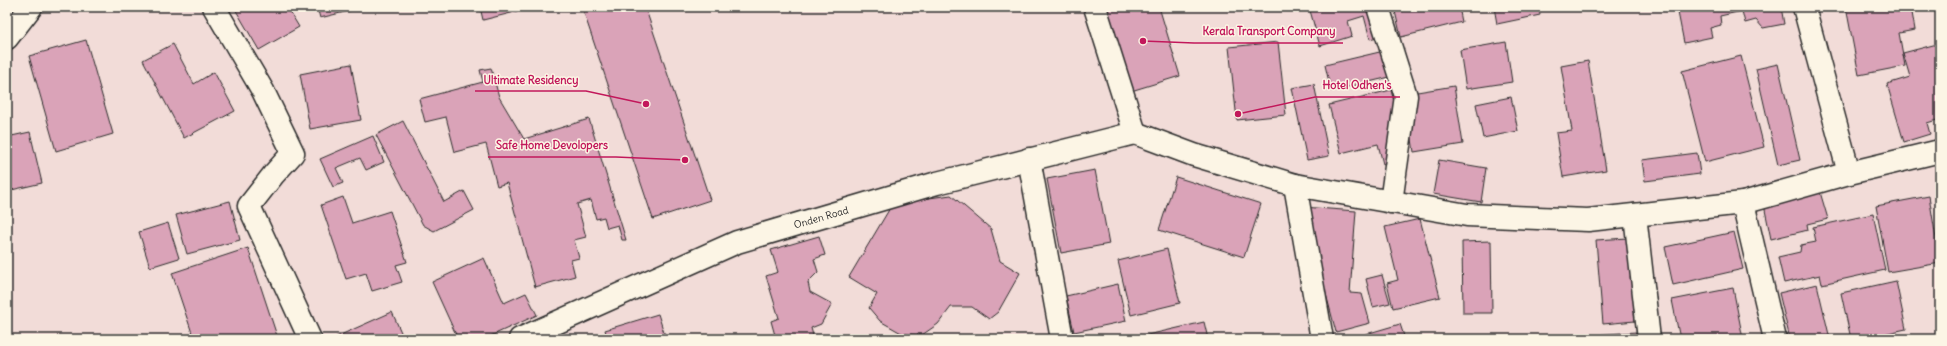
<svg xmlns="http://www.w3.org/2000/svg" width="1947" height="346" font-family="Delius,sans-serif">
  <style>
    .building { fill: #daa3b8; stroke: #2b2b2b }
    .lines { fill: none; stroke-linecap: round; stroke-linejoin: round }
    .minor-casing { stroke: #2b2b2b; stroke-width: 25 }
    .tertiary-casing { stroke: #2b2b2b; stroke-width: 25 }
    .secondary-casing { stroke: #2b2b2b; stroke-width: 25 }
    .minor { stroke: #fcf5e5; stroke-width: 22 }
    .tertiary { stroke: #fcf5e5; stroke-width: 22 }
    .secondary { stroke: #fcf5e5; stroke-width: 22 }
    .labels { text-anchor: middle; stroke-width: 3; stroke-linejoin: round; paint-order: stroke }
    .street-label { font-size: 10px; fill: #2b2b2b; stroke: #fcf5e5 }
    .leader { fill: none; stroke: #c2185b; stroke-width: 1.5 }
    .callout-dot { fill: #c2185b; stroke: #fcf5e5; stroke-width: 1.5 }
    .callout-label { font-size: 11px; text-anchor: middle; font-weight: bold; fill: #c2185b; stroke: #fcf5e5; stroke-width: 3; stroke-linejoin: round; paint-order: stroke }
  </style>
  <rect width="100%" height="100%" fill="#f2dcd8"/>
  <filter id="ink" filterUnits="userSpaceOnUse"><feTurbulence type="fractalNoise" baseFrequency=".025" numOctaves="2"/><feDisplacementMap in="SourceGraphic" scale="8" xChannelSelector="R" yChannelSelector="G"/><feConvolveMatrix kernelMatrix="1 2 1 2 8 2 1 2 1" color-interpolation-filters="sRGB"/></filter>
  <g filter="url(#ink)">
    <path class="building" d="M234 7H287L299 27 259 50Z
      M317 7H365L320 18Z
      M480 7H518L519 11 483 20Z
      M582 7H645L710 200 653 219Z
      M1107 7H1159L1180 76 1131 91Z
      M1309 7H1385L1393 32 1370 39 1364 16 1348 21 1352 36 1320 46Z
      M1394 7H1459L1462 22 1401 37Z
      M1494 7H1539L1540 15 1497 24Z
      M1677 7H1781L1784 24 1763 28 1756 20 1745 23 1742 11 1720 16 1721 25 1710 28 1712 37 1684 43Z
      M1846 7H1911L1915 30 1899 33 1905 66 1859 75Z
      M86 40 113 134 56 151 29 56Z
      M1278 42 1286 115 1237 120 1229 47Z
      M1506 42 1512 82 1466 89 1460 50Z
      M173 44 194 84 214 72 235 111 184 138 143 60Z
      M1937 44 1940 53V119L1927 123 1930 134 1904 142 1887 84 1910 77 1903 53Z
      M1388 50 1394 76 1331 91 1325 65Z
      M1741 56 1764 147 1705 162 1682 71Z
      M1588 61 1606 170 1563 177 1556 133 1572 131 1561 66Z
      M351 64 361 120 310 129 300 74Z
      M1778 64 1800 160 1778 165 1756 69Z
      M491 68 499 97 524 139 589 119 626 240H622L618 225 607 228 604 217 596 219 591 200 577 204 586 237 574 240 579 258 571 260 575 276 535 287 507 183 497 186 486 144 455 152 446 117 425 122 419 99 483 82 480 70Z
      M1314 84 1329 156 1307 160 1292 88Z
      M1454 86 1463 144 1414 152 1405 94Z
      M1391 90 1408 157 1383 164 1378 144 1341 153 1329 105Z
      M1511 97 1518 131 1483 138 1476 104Z
      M403 121 444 202 464 191 474 210 434 231 423 225 376 135Z
      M30 132 42 183 7 191V137Z
      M373 136 384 162 366 170 360 158 336 168 343 183 333 187 320 159Z
      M1697 153 1700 174 1645 181 1642 160Z
      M1439 160 1486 168 1481 202 1433 194Z
      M1095 170 1109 244 1061 253 1047 179Z
      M1176 177 1261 204 1244 257 1159 230Z
      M1820 192 1828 219 1807 224 1808 230 1771 239 1764 205Z
      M951 195 991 229 1000 261 1020 273 998 312 989 319 972 307H951L938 324 922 335 903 334 880 321 869 308 877 294 849 277 893 203Z
      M1929 196 1940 263 1888 272 1876 206Z
      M343 197 352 223 390 211 407 262 396 265 402 282 372 291 366 273 346 279 321 205Z
      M230 201 240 240 187 254 176 215Z
      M1303 207 1356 211 1350 293 1362 294 1370 323 1336 332Z
      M1873 214 1885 270 1822 284 1820 275 1784 283 1778 257 1800 252 1801 245 1816 242 1813 227Z
      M1420 219 1440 297 1393 308 1387 283 1398 280 1385 227Z
      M168 223 179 258 150 267 139 232Z
      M1734 232 1743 269 1673 285 1665 247Z
      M819 236 825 255 814 259 818 272 808 282 810 292 832 304 821 324 811 328 814 339H776L771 321 779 318 766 276 778 272 771 250Z
      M1628 238 1635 321 1603 324 1596 240Z
      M1491 241 1492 313H1463L1462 242Z
      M248 248 278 339H194L172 273Z
      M1167 249 1180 303 1131 315 1118 261Z
      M484 258 504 303 526 293 537 315 484 339H458L432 282Z
      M1382 275 1390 303 1373 307 1366 279Z
      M1896 281 1906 329 1861 339H1851L1841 293Z
      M1118 284 1126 321 1074 332 1066 296Z
      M1817 284 1830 339H1790L1779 293Z
      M1733 288 1743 339H1680L1672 300Z
      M392 312 404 339H337L336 337Z
      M658 314 666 339H608L605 330Z
      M1204 322 1208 339H1144L1143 336Z
      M1400 324 1405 339H1349Z
      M1636 332V339H1539Z"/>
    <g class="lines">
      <g class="minor-casing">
        <path id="minor" d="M214 7 263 91 293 153 274 174 249 206 310 339
          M1378 7 1406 96 1391 202
          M1804 7 1849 173
          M7 38 31 7
          M1029 159 1062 339
          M1295 185 1322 339
          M1743 203 1775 339
          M1635 215 1649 339"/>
      </g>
      <g class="tertiary-casing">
        <path id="tertiary" d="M520 339 737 242 937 183 1135 133 1095 7"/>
      </g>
      <g class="secondary-casing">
        <path id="secondary" d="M1135 133 1194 155 1295 185 1467 215 1588 220 1743 203 1849 173 1940 151"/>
      </g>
      <use href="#minor" class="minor"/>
      <use href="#tertiary" class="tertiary"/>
      <use href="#secondary" class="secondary"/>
    </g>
  </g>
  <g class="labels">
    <g class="street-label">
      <text transform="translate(821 217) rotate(-16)" y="4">Onden Road</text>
    </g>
  </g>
  <path class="leader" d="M1143 41L1194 43H1343M646 104L586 91H475M1238 114L1315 97H1400M685 160L616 157H488"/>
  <g class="callout-dot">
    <circle cx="1143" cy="41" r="4"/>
    <circle cx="646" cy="104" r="4"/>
    <circle cx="1238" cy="114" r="4"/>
    <circle cx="685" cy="160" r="4"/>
  </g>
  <g class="callout-label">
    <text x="1269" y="35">Kerala Transport Company</text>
    <text x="531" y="84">Ultimate Residency</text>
    <text x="1357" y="89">Hotel Odhen's</text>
    <text x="552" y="149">Safe Home Devolopers</text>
  </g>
  <rect width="1947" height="346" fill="none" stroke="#fcf5e5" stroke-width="24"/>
  <rect x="12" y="12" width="1923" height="322" fill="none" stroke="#2b2b2b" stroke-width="1.5" filter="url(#ink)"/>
</svg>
